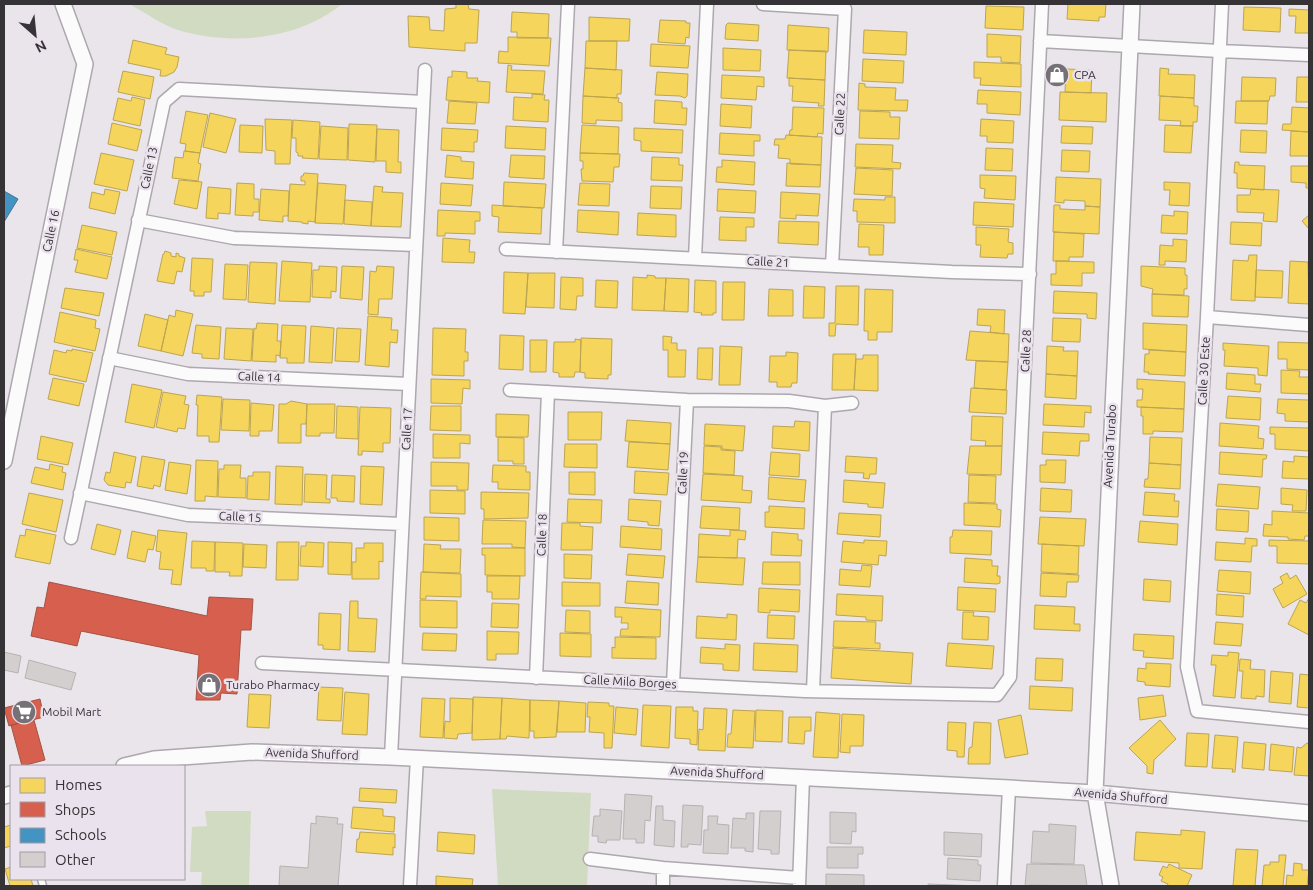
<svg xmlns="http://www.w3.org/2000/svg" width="1313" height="890" font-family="Ubuntu,sans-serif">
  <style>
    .green { fill: #d1dbc2 }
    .homes { fill: #f6d55c; stroke: #bca451 }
    .shops { fill: #d6604d; stroke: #a65246 }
    .schools { fill: #4393c3; stroke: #3f7699 }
    .building { fill: #d3cfcf; stroke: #b5b2b2 }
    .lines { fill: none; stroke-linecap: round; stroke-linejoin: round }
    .service-casing { stroke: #aca8ad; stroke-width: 9 }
    .minor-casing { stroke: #aca8ad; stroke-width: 15 }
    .tertiary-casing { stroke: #aca8ad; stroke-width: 18 }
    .service { stroke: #fcfbfc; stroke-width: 6 }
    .minor { stroke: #fcfbfc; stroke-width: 12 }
    .tertiary { stroke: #fcfbfc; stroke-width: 15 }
    .labels { text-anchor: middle; stroke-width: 5; stroke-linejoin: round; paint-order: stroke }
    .poi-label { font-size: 12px; fill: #363337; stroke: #eae2ed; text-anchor: start }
    .street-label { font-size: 12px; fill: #363337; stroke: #eae2ed }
  </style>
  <rect width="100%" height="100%" fill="#e9e5ea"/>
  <path class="green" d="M130 4H342C298 40 231 46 178 30 162 25 146 13 131 5Z
    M492 789 591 793 587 886H498Z
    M205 811H251L249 886H201L202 872H190L192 827 207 826Z"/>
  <path class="homes" d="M456 4H468L469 9 479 10 477 43H465V51L409 47 408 16 429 17 430 30 444 31 445 9 456 8Z
    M1068 4H1106L1105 17H1099V21L1067 19Z
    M986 6 1024 7 1023 30 985 28Z
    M1244 7 1281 8 1280 32 1243 30Z
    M1289 9 1309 10V33H1295L1296 16H1289Z
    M512 12 549 14 548 38H517V32H511Z
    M589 17 630 19 629 41H589Z
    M660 20 686 21V23H690L689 38 686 37 685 44 658 42Z
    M728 23 759 25 758 41 725 39 726 25Z
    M788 25 829 28 828 52 787 50Z
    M864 30 907 32 906 55 863 53Z
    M987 34 1021 36 1020 63 1001 62V57H987Z
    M508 37 551 38 549 66 498 63 499 51 508 52Z
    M133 40 167 48 165 54 179 57 177 67 174 72 166 76H160L161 70 128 63Z
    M586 41H617L616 70 585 68Z
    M651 44 690 46 688 68 650 66Z
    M723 48 761 50 760 71 723 70Z
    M789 50 826 51 825 80 787 78Z
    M863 59 904 61 903 83 862 81Z
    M974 62 1021 64V87L980 85 981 78H974Z
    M508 65 512 66 511 70 545 71 543 94 506 92Z
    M585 68 622 70 621 94H617V98L583 96Z
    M1160 68 1169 69 1168 74 1195 75 1194 98 1159 96Z
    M1066 69 1092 70 1091 93 1065 92Z
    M123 71 154 77 150 99 118 92Z
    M452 71 467 72V78H478L477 81 490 82 489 103 446 100 448 77H452Z
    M657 72 688 74 687 96 685 98 680 96 655 95Z
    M722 75 764 77V87L757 86 756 100 721 98Z
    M1242 77 1276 78 1275 96H1270L1269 101H1241Z
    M1297 77H1309V102H1296Z
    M789 78 825 80 824 106H818L819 103 792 101 793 86H789Z
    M859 83 865 84V87L896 88 895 100H908L907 111 858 110Z
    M978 90 1021 92 1020 115 987 113V104H977Z
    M1060 92 1107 93 1106 122 1059 120Z
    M532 94 545 95 544 100H549L548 122 513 120 514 97 532 98Z
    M583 96 619 98 618 102 622 103V121L596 120V124L582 123Z
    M1160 96 1194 98V106H1198L1197 122H1193V126H1180L1181 121 1159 120Z
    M132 97 145 100 140 126 113 120 118 98 131 101Z
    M655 100 682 102V108H687L686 125 654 123Z
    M449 101 477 103 475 124 447 123Z
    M1236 101H1268L1267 124 1235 123Z
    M721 104 752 106 751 128 720 126Z
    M793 107 824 108 823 134 818 133 817 137 789 135 790 130H792Z
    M1292 107 1309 108V132L1282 130 1283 124H1291Z
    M186 111 208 115 200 153 185 151 186 144 180 143Z
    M860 111 890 112V117H900L899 139 859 138Z
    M210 113 236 119 226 153 203 147Z
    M265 119 292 120 290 164H275V151L266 150Z
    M981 119 1014 121 1013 143 987 142V136H980Z
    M293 120 320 122 318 159 302 158 303 156H298V153L296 152V138H292Z
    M112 123 142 130 137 151 108 144Z
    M349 124 377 125 375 162 348 160Z
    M240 125 263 126 262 153 239 152Z
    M582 125 619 127 618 154 580 153Z
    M1165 125 1193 126 1191 153 1164 152Z
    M321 126 348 128 347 160 319 159Z
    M506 126 546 128 545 150 505 148Z
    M1062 126 1093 127 1092 144 1061 143Z
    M442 128 478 130 477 142H474V152L441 150Z
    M634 128 683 130 682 153 641 151V141L634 140Z
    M377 129 399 130 398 162H401V173L386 172V161H376Z
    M1241 130 1267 131 1266 153 1240 152Z
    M1291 131 1309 132V156H1290Z
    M720 133 760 135V141H754V156L719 154Z
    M786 135 822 137 821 165 790 164V159L778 158 779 145H774L775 139H785Z
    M856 144 893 145 892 162 901 163 900 169 855 167Z
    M986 148 1013 149 1012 171 985 170Z
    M1062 150 1090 151 1089 172 1061 171Z
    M184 151 200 153 198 163 201 164 198 181 172 178 175 157 183 158Z
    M101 153 134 160 127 191 94 184Z
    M580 153 620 154 619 167H614L613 182 582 181 581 169H583V161H580Z
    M447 155 461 157V161L474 162 473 179 445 177Z
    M511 155 545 156 544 179 509 177Z
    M652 157 679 158V165H683L682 181 651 180Z
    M722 160 755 162 754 185 716 182 717 167H722Z
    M1235 162H1239V165L1265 166 1264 190 1237 188V173H1234Z
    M787 163 821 165 820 187 786 186Z
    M1291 166H1309V188H1306V183L1291 182Z
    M856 168 893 170 892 196 854 194Z
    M304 173 318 174 315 222 308 221V224L302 223V222L288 221 290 184 305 185V181H301V176H303Z
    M980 175 1016 176 1015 200 984 198 985 189 980 188Z
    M1056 177 1101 179 1100 207 1085 206V201L1064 200V203L1055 202Z
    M179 180 202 182 197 209 174 204Z
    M504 182 546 184 544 208 503 206Z
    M1164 182 1190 183 1189 206 1169 205 1170 190H1164Z
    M237 183 254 184V199H259V212H253V216L235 215Z
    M318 183 346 185 343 224 315 223Z
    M441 183 473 185 471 206 440 204Z
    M580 183 610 184 609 206 578 205Z
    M374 186 383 187 382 192 403 193 401 227 371 226Z
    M651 186 682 187 681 209 650 208Z
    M208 187 231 189 230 214 218 213V219L206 218Z
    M105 189 120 192 115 214 89 208 92 192 104 195Z
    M261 189 289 191 288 216H283V222L259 220Z
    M718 189 756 191 755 213 717 211Z
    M1251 189 1279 190 1277 222 1263 221 1264 213 1237 212V195H1250Z
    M781 192 820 194 818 216 796 215V219L780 218Z
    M885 197H895V223L857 222V211H853L854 199 885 200Z
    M345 200 372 202 371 226 344 224Z
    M974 202 1014 204 1013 227 973 225Z
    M492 205 542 208 541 234 498 232 499 217 492 216Z
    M1054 205H1060V209L1085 210V206L1100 207 1099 234 1053 232Z
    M438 210 480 212V221H475V234L445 233V236H437Z
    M578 210 619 212 618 235 577 232Z
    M1174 211 1188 212 1187 234 1161 233 1162 215 1174 216Z
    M638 213 676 215V237L637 235Z
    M1309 215V229L1302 221Z
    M720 217 754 218V227H746V241L719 240Z
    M779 221 819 222 818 245 778 243Z
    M1231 222 1262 223 1261 246 1230 244Z
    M859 224 884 225 883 255H869V247H858Z
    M82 225 117 232 112 255 77 248Z
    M976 227 1009 229 1008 242 1013 243V254H1008L1007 258 980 257 981 245H976Z
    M1054 232 1084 234 1083 257H1069V261H1053Z
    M443 238 470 240 469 252H475L474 263 442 262Z
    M1173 239 1187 240 1186 262 1165 261V265H1159L1160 245 1173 246Z
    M76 249 112 257 107 279 75 272 78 260H74Z
    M165 251 171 253V256L176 257V253L179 254V256L185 258 182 272 177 271 174 284 157 281 163 254H164Z
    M1249 255H1257L1255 301 1231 300 1233 260 1248 261Z
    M192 258 213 259 211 292H204V296H194V291H190Z
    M282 261 312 263 310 302 279 301Z
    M1056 261 1094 262V273H1082V286L1051 285V274H1056Z
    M1290 261 1308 262 1309 304 1288 303Z
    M250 262 277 263 275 304 248 302Z
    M225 264 248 265 246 300 223 299Z
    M319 266 337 267 336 292 331 291V298L312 297 313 270H319Z
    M342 266 364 267 362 300 340 298Z
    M377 266 394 267 392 299H379L378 315 368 314 370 271 376 272Z
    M1141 266 1185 268V275H1187V289H1184V295L1152 294 1153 289 1141 286Z
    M1256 270 1283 271 1282 298 1255 297Z
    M504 272 528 273 525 314 503 313Z
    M528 273H555L554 308 526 307Z
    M647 275 655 276V278H666L664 311 632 310 633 277 647 278Z
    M561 277 583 278V296H577L576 310 560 309Z
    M666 278 689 279 688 312 664 311Z
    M596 280 618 281 617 308 595 307Z
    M695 280 716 281V313H713V315H701L702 313 694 312Z
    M723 282H745L744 320H722Z
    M804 286 825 287 824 318H803Z
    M836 286H859L858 325 836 324 835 336H829V323H835Z
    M65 288 104 293 99 316 61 308Z
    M769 289 793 290V316H768Z
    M865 289 893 290 892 332H877V340H868V331H864Z
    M1054 291 1097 293 1096 319 1087 318V314L1053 313Z
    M1152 294 1189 296 1188 317 1152 316Z
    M978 309 1005 310 1004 334 990 332 991 326 977 325Z
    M176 310 193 314 183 356 161 351 169 315 175 317Z
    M60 312 96 320 95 328 100 329 95 351 54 342Z
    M145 314 168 320 161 351 138 346Z
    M368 316 392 318 391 330H398L397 343 390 342 389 367 365 365Z
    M1053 318 1081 319 1080 342 1052 341Z
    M257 323 278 324 277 341H281L280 356 276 355V362L252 361 254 328 256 329Z
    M1143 323 1187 325 1186 352 1143 349Z
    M196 325 221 327 219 359 202 358V354L192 353Z
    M282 325 306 326 304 363H287V358H280Z
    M311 326 334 328 332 363 309 362Z
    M226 328 253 329 251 361 224 359Z
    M337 328 361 329 359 362 335 361Z
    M433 328 466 329 465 352H468V361H464V376L432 375Z
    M970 331 1009 334 1008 362 966 360Z
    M500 335 524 336 523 370 499 369Z
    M663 336 672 337 671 343H677V350H686L685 377H668V350H663Z
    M581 338 612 339 611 375H608V379L585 378V373L580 372Z
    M575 339 581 340 580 372H575L574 377H559V373L553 372 554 342H575Z
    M530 340H547L546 372H530Z
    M1278 342 1309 343V370L1287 369V359H1278Z
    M1223 343 1269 346 1267 376 1258 375V368L1224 366 1225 350H1223Z
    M720 346 742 347 740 385H719Z
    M1047 346 1064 347 1063 351H1078L1077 376 1046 374Z
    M698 348H713L712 380 697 379Z
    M72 349 93 353 86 382 49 374 54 350 66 353 67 350 72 351Z
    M1149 350 1186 352 1185 376 1148 374 1149 372H1144L1145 354H1149Z
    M786 352 798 353 797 383H792L791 387H777V382H769L770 356H786Z
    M833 354H856L854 390H832Z
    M863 355H878V391L854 390 856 359H863Z
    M976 361 1008 362 1006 390 974 388Z
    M1281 370 1300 371 1299 377H1309V394L1281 393Z
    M1227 373 1255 375V384H1261L1260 392 1226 389Z
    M1046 374 1077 376 1076 399 1045 397Z
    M53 378 84 384 79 406 48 399Z
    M431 379 470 380V389L463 388 462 404 431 403Z
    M1137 379 1185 382 1184 409 1137 407V400H1142L1143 389H1137Z
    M132 384 162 390 154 428 125 422Z
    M971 388 1007 390 1006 414 969 412Z
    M163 392 186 396 184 404 189 405 185 429 178 428 177 432 156 427Z
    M197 395 222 397 219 442H209V436H197L198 405H196Z
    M1228 396 1261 398 1260 420 1226 418Z
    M223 399 250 400 249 431 221 430Z
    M1278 399 1309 400V422L1285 421V414L1277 413Z
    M291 401 307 404 306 424H301V443H278L279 404H286Z
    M251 403 274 405 272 431H259V436H250Z
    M307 404H335L334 433H320V436H306Z
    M1044 404 1091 406V413L1085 412 1084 427 1043 425Z
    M337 406 358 407V439L336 438Z
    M431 406H461V431L430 430Z
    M360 407 391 408 390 443H383V452L362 451V455H358Z
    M1141 407 1184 409 1183 432 1153 431V434H1143V416H1141Z
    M568 412H602L601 440H568Z
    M496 414 529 415 528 437H496Z
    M972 416 1003 417 1002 446H985L986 441 971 440Z
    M627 420 671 423 670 444 625 441Z
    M795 421 810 422 809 451 772 448 773 426 794 427Z
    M1220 423 1259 426 1258 438 1264 439 1263 449 1219 446Z
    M705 424 745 426 743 451 722 449V446L704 445Z
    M1270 427 1309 428V451L1275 449V434H1270Z
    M1043 432 1089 434V441H1080L1079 456 1042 454Z
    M433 434 470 435V444L460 443V458H433Z
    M41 436 73 443 68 465 37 459Z
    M498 437 524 438V464H513V461H498Z
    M1150 437 1182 438 1181 465 1149 463Z
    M629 442 670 444 668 470 627 467Z
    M565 444H597V468L564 467Z
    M704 446 721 447V450L735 451 734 475 703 473Z
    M970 446H1002L1001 475 967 474Z
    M114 452 136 457 131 483 126 482 125 488 108 485 104 480 106 472 110 473Z
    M771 452 800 454 799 477 769 475Z
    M1220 452 1267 455 1266 459H1263L1262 477 1219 474Z
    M142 456 165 460 160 487 154 485 153 489 137 486Z
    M846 456 877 458 876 474H870L869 479 863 478 864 473 845 472Z
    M1294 456 1309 457V479L1282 478 1283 461 1294 462Z
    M196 460 218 461 217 497 205 496V501H195Z
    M1046 460H1066L1065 483 1040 482V465H1046Z
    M169 462 191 465 187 494 165 490Z
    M431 462 469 463 468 490H457V486H431Z
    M1149 463 1181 465 1180 489 1144 487 1145 479H1148Z
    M50 464 63 467 62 472 66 473 63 490 31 483 35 467 49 470Z
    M224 465H241L240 478H246V498L218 497 219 469H224Z
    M493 465 526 466V472H530V490L498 489V482H492Z
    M276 466 303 467 302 505 275 504Z
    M361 466 384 467 382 505 360 504Z
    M635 471 669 473 667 495 634 493Z
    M253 472H270L269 500 247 499 248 476H253Z
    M569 472H595V495L569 494Z
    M305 474 327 475 326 499H330V503L304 502Z
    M703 474 743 476 742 490 752 491 751 503 701 500Z
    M332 475 355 476 354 502 337 501V498H331Z
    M969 475 996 476 995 503 968 502Z
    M769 477 806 480 804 502 768 499Z
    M844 480 885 483 883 508 868 507V504L843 502Z
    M1218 484 1260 487 1258 509 1216 506Z
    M1041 488 1072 490 1071 512 1040 511Z
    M1281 488 1307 490 1306 511H1292L1293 505 1281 504Z
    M430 490 465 491V514L430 513Z
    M481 492 529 493 528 518 484 519V509H481Z
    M1145 492 1175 494 1174 501H1179L1178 517 1143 515Z
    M29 493 63 500 56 532 22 524Z
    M568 499 602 500 601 523 567 522Z
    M629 499 661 501 659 526 648 525V522L628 520Z
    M964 503 997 504V509L1001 510 1000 527 964 525Z
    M702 506 740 508 739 530 700 528Z
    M769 506 805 508 804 529 765 527V512H769Z
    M1217 509 1249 511 1248 532 1216 530Z
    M1272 511 1309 513V536H1305L1304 540 1288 539V537L1263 536 1264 524 1272 525Z
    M839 513 881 515 880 537 837 534Z
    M424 517 459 518V541L424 540Z
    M1040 517 1086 519 1084 546 1038 544Z
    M483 520 526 521 525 548 512 547V544H482Z
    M1140 521 1178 524 1177 545 1138 542Z
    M562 523H580V526L593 527 592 550H561Z
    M97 524 121 530 115 555 91 549Z
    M621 526 662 529 661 550 620 547Z
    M26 529 56 535 50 564 15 557 20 535 25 536Z
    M158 530 187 533 181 585 171 584 173 570 159 569 161 552 156 551Z
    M730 530 746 531 745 540 738 539 737 558 698 557 699 534 730 536Z
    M953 530 992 531 991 555 950 553V537H952Z
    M132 531 156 536 153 550 148 549 145 562 127 558Z
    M772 532 798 534V540H802L801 556 771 555Z
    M1245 538 1257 539V546H1252L1251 562 1215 560 1216 542 1245 544Z
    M864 540 887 541 886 556 879 555 878 565 841 562 843 541 864 543Z
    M1269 540 1309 541V564L1277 563V546H1269Z
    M192 541 215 542 214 571H206V568H191Z
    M215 542 243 543 242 576H229L230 572H215Z
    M277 542H299L298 580H276Z
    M306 542 324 543 323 567 300 566 301 546H306Z
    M328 542 352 543 351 575 328 574Z
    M364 543H383V562L379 561V579H352V562H356V548H364Z
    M244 544 267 545 266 568 243 567Z
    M424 544 441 545 440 549H461L460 573 423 572Z
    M1042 544 1079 546 1078 574 1041 572Z
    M482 548H525V576L485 575V555H482Z
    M564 554 592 555 591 579 564 578Z
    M628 554 665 556 663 578 626 575Z
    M698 557 745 558 743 585 696 582Z
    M965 558 992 560V566H998L997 576H1000V583L997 584 964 582Z
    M763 562H800V585L762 584Z
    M862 565 872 566 870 587 839 585 840 569 861 571Z
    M1219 570 1251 572 1250 594 1217 591Z
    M421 572 461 574V597L426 596V599H420Z
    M1041 573 1079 575 1078 582H1067L1066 597 1040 596Z
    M1287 573 1290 579 1296 575 1307 594 1283 608 1273 589 1283 583 1280 577Z
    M487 576H520L519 599H492V592H487Z
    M1144 579 1171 581 1170 602 1143 600Z
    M627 581 659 583 658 605 625 603Z
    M562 582 600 583V606H562Z
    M958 587 996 589 995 612 957 610Z
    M759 588 800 590 799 612 770 610V613L758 612Z
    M837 594 883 596 882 621 866 620V617L836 615Z
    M1217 594 1244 596 1243 617 1216 615Z
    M1309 598V635L1288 624 1300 600 1306 603Z
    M420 600 457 601V628L420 627Z
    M350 601H358V618L377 619 375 652 348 651Z
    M492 603 519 604 518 628 491 627Z
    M1035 605 1075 607 1074 624H1080V631L1034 629Z
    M615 607 661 610 660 637 620 636 621 629H628V623H621L622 617H615Z
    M566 610 590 611V633L565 632Z
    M963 612H974L973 616 989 617 988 640 962 639Z
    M319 613 341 614 340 650 323 649V645H318Z
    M727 614 737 615 736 640 696 638 697 616 727 618Z
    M768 615 795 616 794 639 767 638Z
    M834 621 876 622 875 643H880V649L833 647Z
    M1216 622 1243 624 1241 646 1214 644Z
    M487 631 519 632 518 654H496V660H487Z
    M423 633 457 634 456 651 422 650Z
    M560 633 591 634V657L560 656Z
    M1134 634 1174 636 1173 659 1143 657 1144 651 1133 650Z
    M615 637 656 638V659L612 658V647L615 648Z
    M754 643 798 645 797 672 753 670Z
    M948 643 994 646 992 669 946 666Z
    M725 644 740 645 739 671 723 670V664L700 663 701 647 725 649Z
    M833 648 913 653 911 684 831 678Z
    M1228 652 1239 653 1235 698 1213 696 1216 665H1211L1212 655 1228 656Z
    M1036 658 1063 659 1062 681 1035 680Z
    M1240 659 1251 660 1250 669 1265 670 1264 697 1256 696V699L1241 698 1243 671H1239Z
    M1146 663 1171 664 1170 687 1145 685V682L1137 681 1138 668 1146 669Z
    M1271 671 1293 673 1291 704 1269 702Z
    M1300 674 1309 675V708L1297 707Z
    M1030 686 1073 688 1072 711 1029 709Z
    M319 687 343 688 341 721 317 720Z
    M345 692 369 694 367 735 342 734Z
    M249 694 271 695 269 728 247 727Z
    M1163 695 1166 716 1140 720 1138 698Z
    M473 697 502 698 500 739 472 740Z
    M422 698 445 699 443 738 420 737Z
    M450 698 473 699 472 733 458 734 457 739 444 738 445 721 450 722Z
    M502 698 530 700 529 738 507 736 506 739H500Z
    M530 700 559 701 556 737 534 738V731H530Z
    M559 701 586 703 585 732H557Z
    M588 702 609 703V706H614L612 748H604V733L589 732 590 717H587Z
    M643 705 671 706 669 748 641 746Z
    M616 707 638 709 636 735 614 733Z
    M676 707H693V711H698L697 745 690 744V739L675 738Z
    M704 708 727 709 725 751 698 750 699 729 703 730Z
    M733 710 755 711 753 748 727 747 728 734H731Z
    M756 710 783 711 782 742 755 741Z
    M816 712 840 714 838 758 813 757Z
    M842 714 864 715 863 746H850V753L840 752Z
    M1021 715 1028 754 1005 758 998 720Z
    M789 717H811V731H805L804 744 788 743Z
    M1160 720 1176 739 1154 760 1153 774 1147 773V766L1129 748Z
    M948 722 966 723 964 757H957V751L947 750Z
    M974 722 991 723 990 764H968L969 748 972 747Z
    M1187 733 1209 734 1207 767 1185 766Z
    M1215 735 1238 737 1235 772H1232L1233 769 1212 768Z
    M1244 742 1266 744 1264 770 1242 768Z
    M1307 743 1309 744V776L1294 775 1297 747 1301 748Z
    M1271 744 1294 747 1292 772 1269 770Z
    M360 788 397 790 396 803 359 801Z
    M353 807 383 809V816L395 817 394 832 351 828Z
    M11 825V846L4 848V827Z
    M1181 830 1205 832 1202 869 1179 868V863L1134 860 1136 832 1181 835Z
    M360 832 395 834V848L393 847V855L356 852 357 839H359Z
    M438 832 475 835 474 854 437 851Z
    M1236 849 1258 850 1255 886H1233Z
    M1279 855H1286L1283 886H1262L1264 865H1270V862H1279Z
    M1294 863 1302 864V870H1309L1307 886H1286L1287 875 1293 876Z
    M1169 864 1192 875 1187 886H1167L1168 884 1161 881 1163 877 1159 875 1163 866 1167 868Z
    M11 867V879H31L33 886H10L5 869Z
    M436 876 473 879 472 886H436Z"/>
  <path class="shops" d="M49 582 207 616 209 597 253 599 251 630H241L237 694 221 693 220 700H196L199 655 81 631 77 646 31 636 37 607 44 608Z
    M40 699 44 717 9 726 4 708Z
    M34 720 45 760 22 766 11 725Z"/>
  <path class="schools" d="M4 191 18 199 4 222Z"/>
  <path class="building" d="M4 652 21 656 18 673 4 670Z
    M29 660 76 673 71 690 25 678Z
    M625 794 652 796 650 821 645 820 644 843H636V839H623Z
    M683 805 703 806 701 845 688 844V847H681Z
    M656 806H663V820L675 821 674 847 654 845Z
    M600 809 622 811 620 840H607L606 843 598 842V836H592L594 816H600Z
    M760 811H781L779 854H771V850L758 849Z
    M830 812 856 813V832L852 831 851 844 830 843Z
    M746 813H754L753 852 745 851V848H731L733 818 746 819Z
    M316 816 338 818 337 824H343L338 886H279L280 866 308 868 311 823 316 824Z
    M708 816H718L717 824 729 825 728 854 703 853 704 830H708Z
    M1049 824 1076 826 1074 864 1031 863 1033 831 1049 832Z
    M944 832 982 834 981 857 944 855Z
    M827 847H863V854H858V868H827Z
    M948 858 978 860V865H981L980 881 947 879Z
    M1027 864 1084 865 1087 886 1031 885 1025 886Z
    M826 874 864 875V886H826Z
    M928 884 980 886H928Z"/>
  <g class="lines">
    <g class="service-casing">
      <path id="service" d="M41 879 43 886"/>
    </g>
    <g class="minor-casing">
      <path id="minor" d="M763 4 845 9 832 266
        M1222 4 1207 317 1187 667 1197 711 1309 722
        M1040 41 1219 51 1309 55
        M138 220 234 238 416 245
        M506 249 952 272 1030 274
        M556 252 568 4
        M695 258 707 4
        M1207 317 1309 325
        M109 358 188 374 409 384
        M510 390 687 400 789 401 825 406 852 403
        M80 493 188 515 402 524
        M71 538 164 102 179 89 423 102
        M262 663 805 691 997 695 1010 677 1042 4
        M536 678 548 392
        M673 684 687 400
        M813 691 825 406
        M391 757 425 70
        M590 859 663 868 799 878
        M410 886 417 758
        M663 886V868
        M799 886 803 777
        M1004 886 1009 788"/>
    </g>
    <g class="tertiary-casing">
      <path id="tertiary" d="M4 461 85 64 63 4
        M124 766 154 759 252 752 391 757 1009 788 1095 793 1309 813
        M4 796 11 794
        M1111 886 1095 793 1132 4"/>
    </g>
    <use href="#service" class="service"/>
    <use href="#minor" class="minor"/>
    <use href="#tertiary" class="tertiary"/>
  </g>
  <defs>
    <g id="shop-disc" transform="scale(1.25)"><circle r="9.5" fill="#757176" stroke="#eae2ed"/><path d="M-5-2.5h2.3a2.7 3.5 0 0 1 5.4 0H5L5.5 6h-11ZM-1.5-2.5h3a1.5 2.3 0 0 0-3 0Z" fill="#fff"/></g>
    <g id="supermarket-disc" transform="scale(1.25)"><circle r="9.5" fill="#757176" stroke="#eae2ed"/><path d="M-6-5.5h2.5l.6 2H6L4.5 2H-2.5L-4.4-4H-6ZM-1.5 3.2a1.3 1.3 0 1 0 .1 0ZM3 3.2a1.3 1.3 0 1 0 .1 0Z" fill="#fff"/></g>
  </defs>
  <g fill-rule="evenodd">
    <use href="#shop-disc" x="1057" y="75"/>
    <use href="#shop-disc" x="209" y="685"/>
    <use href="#supermarket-disc" x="24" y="712"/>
  </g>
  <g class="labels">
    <g class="poi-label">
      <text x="1074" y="79">CPA</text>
      <text x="226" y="689">Turabo Pharmacy</text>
      <text x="42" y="716">Mobil Mart</text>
    </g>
    <g class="street-label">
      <text transform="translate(840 114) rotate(-87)" y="4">Calle 22</text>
      <text transform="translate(149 168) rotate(-78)" y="4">Calle 13</text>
      <text transform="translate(51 231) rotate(-78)" y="4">Calle 16</text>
      <text transform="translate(768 262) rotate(3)" y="4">Calle 21</text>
      <text transform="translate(1026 351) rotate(-87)" y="4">Calle 28</text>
      <text transform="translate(1204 371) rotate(-87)" y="4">Calle 30 Este</text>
      <text transform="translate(259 377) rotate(3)" y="4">Calle 14</text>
      <text transform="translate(407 429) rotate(-87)" y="4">Calle 17</text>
      <text transform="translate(1110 446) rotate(-87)" y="4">Avenida Turabo</text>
      <text transform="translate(683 473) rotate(-87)" y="4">Calle 19</text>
      <text transform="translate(240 517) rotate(3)" y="4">Calle 15</text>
      <text transform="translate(542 535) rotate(-88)" y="4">Calle 18</text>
      <text transform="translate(630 682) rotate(3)" y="4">Calle Milo Borges</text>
      <text transform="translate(312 754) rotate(2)" y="4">Avenida Shufford</text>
      <text transform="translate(717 773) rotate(3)" y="4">Avenida Shufford</text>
      <text transform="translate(1121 796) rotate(5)" y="4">Avenida Shufford</text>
    </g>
  </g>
  <rect width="1313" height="890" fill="none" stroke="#363337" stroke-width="10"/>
  <rect x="10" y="765" width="175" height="115" fill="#eae2ed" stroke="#a29ca4"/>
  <rect x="20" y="778" width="25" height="15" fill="#f6d55c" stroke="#a29ca4"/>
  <text x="55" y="790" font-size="15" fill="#363337">Homes</text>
  <rect x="20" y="802" width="25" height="15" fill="#d6604d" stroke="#a29ca4"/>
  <text x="55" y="815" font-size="15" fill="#363337">Shops</text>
  <rect x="20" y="828" width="25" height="15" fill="#4393c3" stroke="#a29ca4"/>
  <text x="55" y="840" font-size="15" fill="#363337">Schools</text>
  <rect x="20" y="852" width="25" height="15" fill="#d3cfcf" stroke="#a29ca4"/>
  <text x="55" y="865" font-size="15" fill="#363337">Other</text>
  <g transform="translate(35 35) rotate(153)" stroke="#eae2ed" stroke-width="4" paint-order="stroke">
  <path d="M0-4L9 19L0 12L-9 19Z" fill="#363337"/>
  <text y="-8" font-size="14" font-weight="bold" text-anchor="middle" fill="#363337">N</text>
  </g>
</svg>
